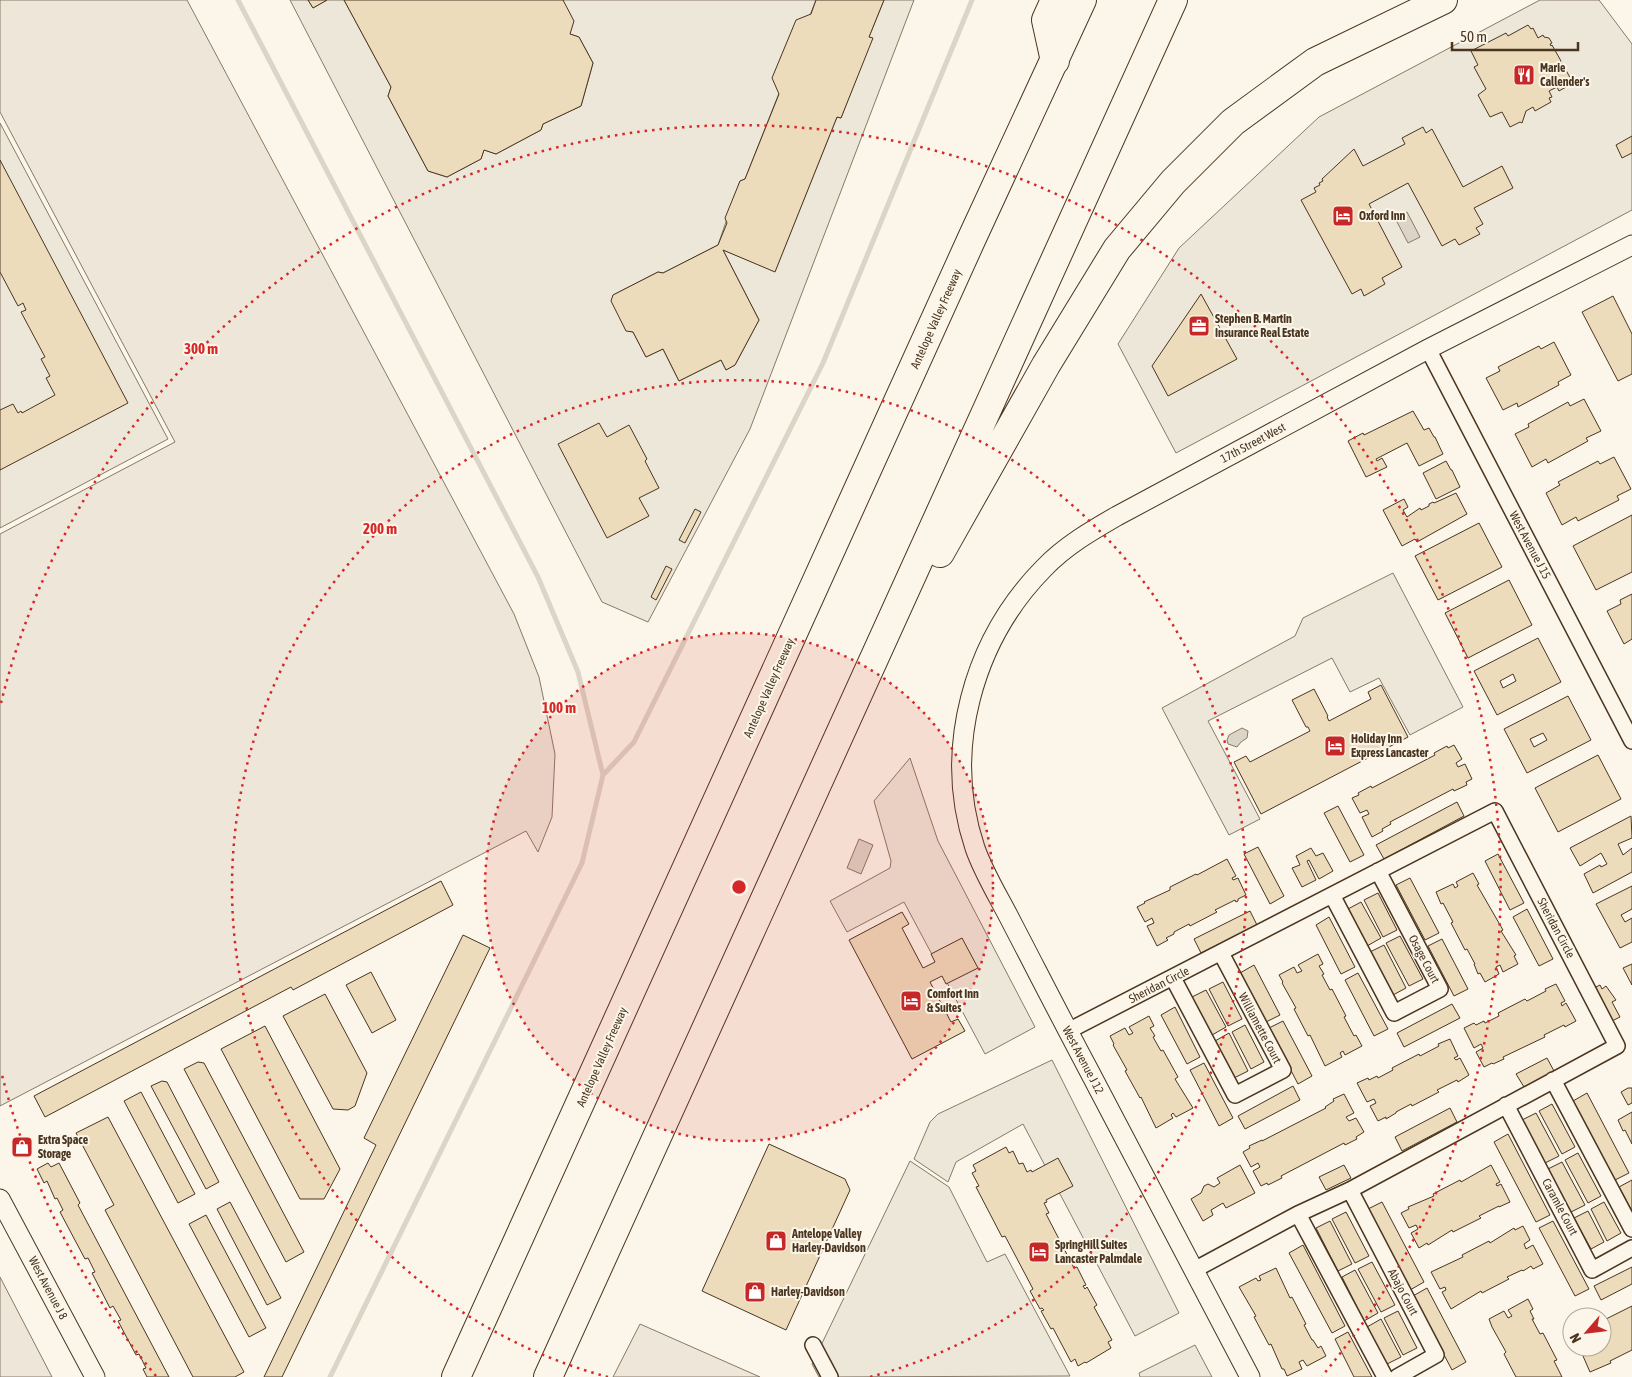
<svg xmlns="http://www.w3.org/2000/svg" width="1632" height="1377" font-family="'Asap Condensed',sans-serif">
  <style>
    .green { fill: #ede6d9; stroke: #887966 }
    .parking { fill: #ede7d9; stroke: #887966 }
    .water { fill: #dcd4c6; stroke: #887966 }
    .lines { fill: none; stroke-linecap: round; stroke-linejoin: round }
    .stream { stroke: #dcd4c6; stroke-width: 5 }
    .building { fill: #ecdcbc; stroke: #4a3520; fill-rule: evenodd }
    .minor-casing { stroke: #4a3520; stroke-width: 18 }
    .tertiary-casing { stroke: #4a3520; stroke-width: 21 }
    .motorway-casing { stroke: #4a3520; stroke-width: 30 }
    .minor { stroke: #fbf6e9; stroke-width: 15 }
    .tertiary { stroke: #fbf6e9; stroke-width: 19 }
    .motorway { stroke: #fbf6e9; stroke-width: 28 }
    .ring { fill: none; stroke: #d62828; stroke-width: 2.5; stroke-dasharray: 2.5 5 }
    .labels { text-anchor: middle; stroke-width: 4; stroke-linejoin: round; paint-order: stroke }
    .poi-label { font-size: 12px; font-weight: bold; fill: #4a3520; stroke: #fbf6e9; text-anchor: start }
    .street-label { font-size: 12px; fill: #4a3520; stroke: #fbf6e9 }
    .centre { fill: #d62828; stroke: #fbf6e9; stroke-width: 2.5 }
    .ring-label { font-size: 15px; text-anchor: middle; font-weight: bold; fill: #d62828; stroke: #fbf6e9; stroke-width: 4; stroke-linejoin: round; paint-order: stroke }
  </style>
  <rect width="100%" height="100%" fill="#fbf6e9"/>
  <path class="green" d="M0 0H187L514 614 539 677 555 754 552 817 538 852 526 831 0 1106V534L175 442 0 112Z
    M0 1277 52 1377H0Z
    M640 1324 760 1377H613Z"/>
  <path class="parking" d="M290 0H308L313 8 327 0H344L391 87 388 96 428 171 447 177 481 159 484 150 496 154 541 130 543 124 581 106 593 63 579 37 570 34 563 0H816L745 179 740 181 718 245 663 273 658 272 613 295 626 330 633 332 646 357 663 349 679 381 721 360 726 370 735 365 759 320 723 250 775 271 837 117 841 118 872 38 869 37 884 0H914L750 429 648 622 602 602Z
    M1540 0H1599L1632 44V210L1176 453 1118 344 1179 248 1319 117Z
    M0 123 168 439 0 528Z
    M1393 573 1463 707 1410 735 1379 678 1350 692 1332 658 1208 721 1260 819 1229 835 1162 708 1295 636 1303 618Z
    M910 758 938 841 1035 1027 985 1054 904 902 847 932 830 901 890 868 891 861 874 801Z
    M1052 1060 1179 1313 1135 1336 1023 1124 956 1162 948 1182 914 1159 930 1122 938 1114Z
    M910 1161 949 1187 987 1262 1005 1254 1070 1376 819 1377 812 1364Z
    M1195 1345 1212 1377H1140L1139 1373Z"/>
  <path class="water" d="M1407 212 1420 237 1408 243 1395 218Z
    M1242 728 1248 731 1247 738 1241 742 1237 747 1228 744 1227 740 1229 735Z
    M859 839 873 845 861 874 847 868Z"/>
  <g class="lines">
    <path class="stream" d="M238 0 538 577 578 672 603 775 582 863 330 1377
      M603 775 634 742 823 363 972 0"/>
  </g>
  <path class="building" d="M308 0H327L313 8Z
    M344 0H563L574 21 570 34 579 37 593 63 581 106 543 124 541 130 496 154 484 150 481 159 447 177 428 171 388 96 391 87Z
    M816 0H884L869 37 873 38 841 118 837 117 775 272 723 250 759 320 735 365 726 370 721 360 679 381 663 349 646 357 633 332 626 331 611 301 613 295 658 272 663 273 718 245 727 223 725 218 740 181 745 179 779 94 772 78 796 20 811 14Z
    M1528 25 1531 29 1533 28 1538 38 1543 35 1544 37 1549 38 1552 43 1550 44 1551 46 1552 45 1561 61 1559 63 1560 64 1562 63 1573 83 1559 91 1557 87 1549 91 1552 97 1549 98 1551 102 1535 111 1533 107 1526 111 1522 123 1520 122 1510 127 1502 112 1490 117 1478 95 1486 89 1474 67 1478 65 1471 51 1506 33 1508 36Z
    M1423 127 1426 133 1432 129 1463 187 1502 166 1513 188 1474 208 1483 224 1476 228 1480 234 1459 245 1455 239 1442 246 1408 183 1369 204 1402 267 1382 278 1385 284 1364 296 1361 289 1352 294 1301 200 1316 192 1314 188 1320 185 1319 183 1323 181 1322 179 1354 149 1363 166 1405 144 1402 138Z
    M1632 136V153L1622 158 1616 145Z
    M0 160 128 403 0 470V410L13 404 18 413 21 411 22 413 55 395 46 378 50 376 41 359 45 357 21 312 26 310 23 303 18 306 0 272Z
    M1201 294 1237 359 1168 396 1152 366Z
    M1613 296 1632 334V374L1618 381 1582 312Z
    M1554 342 1571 375 1558 382 1559 385 1518 407 1517 403 1503 410 1486 378 1500 371 1498 367 1539 346 1541 349Z
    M1584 399 1601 431 1586 438 1588 441 1548 463 1546 459 1532 467 1515 434 1529 427 1528 424 1568 402 1570 406Z
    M1413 411 1424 430 1429 428 1434 437H1435L1443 454 1419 466 1407 443 1376 459 1377 461 1382 458 1387 467 1366 477 1348 441 1363 433 1364 435Z
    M599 423 607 437 629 425 647 459 645 461 659 488 639 498 649 516 607 538 558 444Z
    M1614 457 1631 489 1617 496 1619 500 1578 521 1576 517 1562 525 1546 493 1560 485 1558 482 1598 461 1600 464Z
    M1446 461 1451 470H1452L1460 487 1436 499 1423 473Z
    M1456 493 1467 514 1417 542 1415 539 1402 546 1383 510 1404 499 1408 507 1403 510 1407 517 1420 508 1421 510 1429 506V504L1433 502 1434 503 1443 499Z
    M695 509 701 512 685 543 679 540Z
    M1632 515V572L1596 590 1573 546Z
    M1479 523 1502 567 1438 600 1415 556Z
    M666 566 672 569 656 600 651 597Z
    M1509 580 1532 625 1468 658 1445 613Z
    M1632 594V639L1624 644 1607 611 1621 604 1620 600Z
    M1538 638 1561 682 1497 715 1474 671ZM1513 674 1516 681 1503 688 1500 681Z
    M1381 685 1408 737 1261 814 1234 762 1246 756 1250 762 1310 731 1308 727H1306L1292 700 1314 689 1328 716 1327 717 1329 721 1371 699 1368 692Z
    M1568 696 1591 740 1527 773 1504 729ZM1543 733 1547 740 1534 747 1530 739Z
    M1454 745 1462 759 1456 763 1458 767 1465 764 1472 779 1466 782 1467 785 1454 791 1453 789 1390 822 1391 824 1382 829 1383 831 1372 837 1362 817 1369 814 1367 810 1360 813 1352 798 1359 795 1358 793 1371 786 1372 788 1435 755 1434 753 1447 746 1448 748Z
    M1598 755 1621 799 1558 832 1535 788Z
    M1457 802 1464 816 1384 859 1376 845Z
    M1338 806 1364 855 1350 862 1324 813Z
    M1631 816 1632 838 1618 844 1623 855 1632 848V872L1593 893 1584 874 1600 865 1601 867 1607 864 1601 853 1580 866 1570 848Z
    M1258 847 1284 896 1270 904 1244 854Z
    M1311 848 1316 856 1323 853 1333 871 1319 879 1309 860 1307 861 1316 880 1302 887 1292 868 1300 865 1296 856Z
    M1498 854 1524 903 1510 910 1485 861Z
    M1227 859 1236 876 1232 878 1233 880 1238 878 1246 895 1238 899V901L1236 902 1235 900 1215 910 1217 912 1190 926 1189 924 1174 932V934L1166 938 1168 940 1157 946 1147 926 1154 923 1152 918 1145 922 1137 907 1145 903 1144 902 1170 890V887L1196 874 1197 875Z
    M1473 873 1479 884 1477 885 1503 930 1501 931 1516 955 1514 956 1518 964 1503 972 1500 965 1496 967 1499 974 1485 982 1480 973 1478 974 1474 964H1475L1467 949 1465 950 1451 923 1453 922 1443 903 1441 904 1436 892 1453 884 1455 888 1458 886 1456 882Z
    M1410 878 1439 933 1425 940 1396 885Z
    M441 881 453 905 293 990 291 987 45 1117 34 1096Z
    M1632 886V909L1621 915 1625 922 1632 918V942L1620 948 1596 904Z
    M1378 893 1397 930 1383 937 1364 900Z
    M1361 902 1381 938 1367 946 1348 909Z
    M1527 909 1553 959 1539 966 1513 917Z
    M1250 911 1257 925 1201 953 1194 939Z
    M902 912 909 924 902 928 923 968 935 962 931 954 962 938 978 968 946 984 942 976 930 982 951 1022 958 1019 965 1031 912 1059 849 940Z
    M1329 917 1355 967 1341 974 1316 925Z
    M463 935 490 948 282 1377H264L376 1145 364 1138Z
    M1400 936 1423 979 1409 986 1386 943Z
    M1442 939 1468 989 1454 996 1428 946Z
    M1384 945 1406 988 1393 995 1370 952Z
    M1318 954 1323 964 1319 966 1324 974 1322 975 1330 990 1332 989 1346 1016 1344 1017 1354 1036 1356 1035 1362 1046 1345 1055 1343 1051 1340 1053 1342 1057 1325 1066 1310 1035 1308 1036 1294 1009 1296 1008 1282 983 1283 982 1279 975 1294 967 1297 973 1302 971 1298 965Z
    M1632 964V985L1623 968Z
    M1254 965 1280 1015 1266 1022 1240 973Z
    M371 972 396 1020 372 1033 346 985Z
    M1358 973 1388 1029 1374 1036 1345 980Z
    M1223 982 1242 1019 1228 1026 1209 989Z
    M1556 984 1565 1001 1561 1003 1562 1006 1566 1003 1576 1021 1565 1027 1564 1025 1544 1035 1545 1037 1503 1057 1504 1059 1493 1064 1492 1063 1484 1067 1476 1052 1483 1048 1481 1044 1474 1048 1464 1028 1474 1023 1476 1025 1484 1021 1485 1023 1499 1016 1498 1013 1525 999 1527 1001 1546 991 1545 989Z
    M1600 985 1602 989 1606 986 1616 1000 1612 1002 1620 1017 1612 1021 1596 990V987Z
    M1206 990 1226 1027 1212 1035 1192 997Z
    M325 994 367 1073 355 1106 348 1110 333 1109 283 1016Z
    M1452 1004 1460 1018 1404 1047 1397 1033Z
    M1175 1007 1200 1057 1187 1064 1161 1015Z
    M1149 1016 1154 1026 1150 1028 1155 1036 1153 1037 1161 1051 1163 1050 1178 1077 1175 1079 1193 1108 1176 1117 1173 1113 1171 1115 1173 1118 1156 1128 1141 1097 1140 1098 1125 1071 1127 1070 1113 1045 1114 1044 1110 1036 1125 1028 1129 1035 1133 1033 1129 1027Z
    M1283 1021 1312 1076 1298 1084 1269 1028Z
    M1245 1025 1264 1062 1251 1069 1232 1032Z
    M265 1026 340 1169 324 1199H300L221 1049Z
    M1229 1033 1248 1071 1234 1078 1215 1041Z
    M1450 1039 1458 1056 1454 1058 1456 1060 1460 1058 1469 1075 1458 1082 1457 1080 1437 1090 1439 1092 1412 1106 1411 1104 1396 1112V1113L1386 1119V1117L1378 1121 1370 1106 1376 1103 1374 1099 1367 1102 1357 1083 1368 1078 1369 1080 1377 1076 1378 1078 1393 1070 1392 1068 1419 1054 1420 1056 1439 1046 1438 1044Z
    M1547 1058 1554 1071 1524 1087 1516 1074Z
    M198 1062 204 1063 304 1252 286 1262 184 1069Z
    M1204 1063 1233 1118 1219 1126 1190 1070Z
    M162 1081 167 1082 219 1182 206 1189 151 1086Z
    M1293 1086 1300 1100 1245 1129 1238 1116Z
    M1628 1088H1632V1103L1628 1105 1621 1092Z
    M141 1092 195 1194 178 1203 124 1101Z
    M1587 1093 1629 1173 1615 1180 1573 1101Z
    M1344 1094 1354 1113 1346 1117 1349 1121 1356 1118 1364 1132 1356 1137 1357 1139 1345 1145 1344 1143 1281 1176 1282 1178 1268 1185 1267 1183 1261 1186 1253 1171 1260 1167 1258 1163 1251 1167 1243 1152 1250 1148 1249 1146 1262 1140V1141L1326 1108 1325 1107 1334 1101 1333 1099Z
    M1552 1104 1575 1147 1562 1154 1539 1111Z
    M1450 1108 1457 1122 1402 1151 1395 1137Z
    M1632 1112V1144L1625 1130 1623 1131 1618 1120Z
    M1536 1113 1559 1156 1545 1163 1522 1120Z
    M108 1117 244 1372 235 1377H193L105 1210 114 1205 76 1133Z
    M1508 1134 1550 1215 1536 1222 1494 1142Z
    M769 1144 845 1179 850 1190 786 1330 702 1291Z
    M1006 1147 1009 1153 1013 1151 1019 1164 1023 1163 1027 1172 1031 1170 1032 1172 1058 1158 1073 1186 1046 1200 1047 1202 1044 1203 1049 1213 1046 1214 1074 1268 1077 1267 1086 1285 1083 1286 1085 1289 1087 1287 1097 1305 1094 1307 1112 1340 1108 1342 1111 1348 1086 1363 1085 1362 1078 1366 1075 1359 1071 1362 1053 1328 1051 1329 1041 1311 1044 1310 1042 1308 1040 1309 1030 1291 1033 1289 1005 1236 1002 1237 976 1187 979 1186 972 1173 976 1171 973 1165Z
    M1578 1153 1601 1196 1588 1203 1565 1160Z
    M1562 1162 1585 1205 1571 1212 1548 1169Z
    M48 1163 51 1167 59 1163 80 1203 78 1205 169 1377H147L143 1369 146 1368 139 1354 136 1355 118 1321 121 1320 113 1306 110 1308 92 1273 95 1272 88 1258 85 1259 60 1212 63 1210 57 1198 55 1199 47 1181 44 1183 37 1169Z
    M1240 1165 1255 1193 1226 1208 1223 1203 1211 1210 1213 1215 1203 1221 1191 1199 1201 1193 1204 1186 1208 1184 1214 1187 1220 1183 1217 1178Z
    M1344 1165 1351 1178 1326 1190 1319 1177Z
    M1491 1165 1500 1182 1496 1184 1497 1186 1501 1184 1510 1202 1499 1207V1206L1479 1216 1481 1218 1453 1232 1452 1230 1428 1245 1427 1243 1419 1248 1411 1233 1418 1229 1416 1225 1409 1228 1401 1213 1409 1209 1408 1207 1434 1196 1433 1194 1460 1180 1461 1182Z
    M1632 1180V1211L1619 1187Z
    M230 1202 281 1298 267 1305 217 1209Z
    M1382 1202 1424 1282 1410 1290 1368 1209Z
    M1604 1202 1621 1233 1607 1241 1591 1209Z
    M1588 1211 1604 1242 1591 1249 1574 1218Z
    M1346 1212 1369 1256 1355 1263 1332 1219Z
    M206 1215 266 1328 249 1337 189 1224Z
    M1330 1221 1352 1264 1338 1271 1316 1228Z
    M1553 1221 1589 1289 1575 1296 1539 1228Z
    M1523 1226 1530 1240 1524 1244 1526 1249 1533 1245 1543 1264 1533 1269 1531 1266 1523 1271 1522 1270 1507 1277 1509 1279 1482 1293 1481 1291 1451 1309 1442 1292 1446 1290 1445 1287 1440 1289 1431 1272 1463 1257 1462 1255 1489 1241 1490 1243 1514 1228 1515 1230Z
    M1303 1245 1345 1326 1332 1333 1289 1253Z
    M1372 1262 1395 1305 1381 1312 1358 1269Z
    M1632 1267V1284L1601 1300 1594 1286Z
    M1276 1268 1290 1298 1292 1297 1306 1324 1304 1325 1312 1340H1313L1318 1348 1321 1346 1326 1356 1307 1366 1303 1360 1299 1362 1302 1369 1287 1376 1284 1369H1282L1271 1344 1269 1345 1254 1317 1256 1316 1239 1287 1256 1278 1258 1281 1261 1280 1259 1276Z
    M1355 1270 1378 1313 1364 1321 1342 1277Z
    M1427 1288 1466 1362 1452 1370 1413 1296Z
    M1528 1299 1533 1309 1530 1311 1534 1319H1532L1540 1334 1543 1333 1557 1360 1554 1361 1562 1377H1516L1504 1354 1506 1352 1492 1327 1489 1319 1504 1311 1508 1318 1512 1316 1508 1310Z
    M1632 1306V1350L1610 1361 1611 1363 1590 1372 1583 1356 1589 1353 1587 1348 1580 1352 1578 1347H1602V1321Z
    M1398 1311 1417 1348 1403 1355 1384 1318Z
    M1381 1319 1401 1357 1387 1364 1367 1327Z
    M1348 1332 1372 1377H1354L1335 1339Z"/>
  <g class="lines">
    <g class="minor-casing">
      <path id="minor" d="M1428 349 1632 741
        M1332 895 1394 1013 1440 989 1378 871
        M1173 978 1235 1095 1283 1070 1221 953
        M1068 1031 1495 811 1617 1046 1350 1190 1298 1214 1194 1270
        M1553 1080 1632 1229
        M1506 1105 1592 1270 1632 1248
        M1350 1190 1436 1355 1397 1377
        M1298 1214 1385 1377
        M813 1345 830 1377"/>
    </g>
    <g class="tertiary-casing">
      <path id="tertiary" d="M0 1199 95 1377
        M1250 1377C1196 1273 1141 1169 1086 1065 1061 1018 1037 971 1012 923 1000 899 984 874 975 848 942 750 973 640 1044 568 1065 546 1091 531 1117 516L1428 349 1632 245"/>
    </g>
    <g class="motorway-casing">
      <path id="motorway" d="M1055 0 1046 20 1055 61
        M940 553 1046 365 1117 249 1173 182 1233 122 1315 62 1443 0
        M456 1377 972 238 1082 0
        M548 1377 1173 0"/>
    </g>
    <use href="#minor" class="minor"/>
    <use href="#tertiary" class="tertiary"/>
    <use href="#motorway" class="motorway"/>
  </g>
  <circle cx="739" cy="887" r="254" fill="#d62828" fill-opacity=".12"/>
  <g class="ring">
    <circle cx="739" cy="887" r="254"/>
    <path d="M608 1377A507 507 0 1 1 870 1377"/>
    <path d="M156 1376A761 761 0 0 1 1 1071M1 703A761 761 0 1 1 1322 1376"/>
  </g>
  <defs>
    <g id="restaurant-square" transform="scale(1.125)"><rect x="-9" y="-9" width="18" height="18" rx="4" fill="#c62828" stroke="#fbf6e9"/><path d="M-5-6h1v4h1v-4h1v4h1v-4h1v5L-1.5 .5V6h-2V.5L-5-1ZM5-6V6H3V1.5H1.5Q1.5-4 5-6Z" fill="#fff"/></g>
    <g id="hotel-square" transform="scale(1.125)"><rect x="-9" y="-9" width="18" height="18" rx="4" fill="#c62828" stroke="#fbf6e9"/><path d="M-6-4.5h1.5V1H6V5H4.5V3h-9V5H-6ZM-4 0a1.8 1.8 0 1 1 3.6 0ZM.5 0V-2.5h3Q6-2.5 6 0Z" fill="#fff"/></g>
    <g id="office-square" transform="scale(1.125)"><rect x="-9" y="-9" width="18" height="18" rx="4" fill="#c62828" stroke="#fbf6e9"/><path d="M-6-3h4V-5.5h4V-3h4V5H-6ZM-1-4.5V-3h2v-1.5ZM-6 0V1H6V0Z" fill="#fff"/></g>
    <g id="shop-square" transform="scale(1.125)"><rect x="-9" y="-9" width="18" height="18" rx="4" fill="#c62828" stroke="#fbf6e9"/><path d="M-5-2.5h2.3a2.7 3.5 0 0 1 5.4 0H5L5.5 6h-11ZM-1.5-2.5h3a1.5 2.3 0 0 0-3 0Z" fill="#fff"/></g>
  </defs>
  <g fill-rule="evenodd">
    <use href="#restaurant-square" x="1524" y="75"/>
    <use href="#hotel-square" x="1343" y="216"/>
    <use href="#office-square" x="1199" y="326"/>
    <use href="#hotel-square" x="1335" y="746"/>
    <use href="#hotel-square" x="911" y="1001"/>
    <use href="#shop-square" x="22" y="1147"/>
    <use href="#shop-square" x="776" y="1241"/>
    <use href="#hotel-square" x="1039" y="1252"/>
    <use href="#shop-square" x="755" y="1292"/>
  </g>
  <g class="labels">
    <g class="poi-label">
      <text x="1540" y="72">Marie<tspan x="1540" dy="14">Callender's</tspan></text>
      <text x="1359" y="220">Oxford Inn</text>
      <text x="1215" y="323">Stephen B. Martin<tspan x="1215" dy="14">Insurance Real Estate</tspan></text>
      <text x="1351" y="743">Holiday Inn<tspan x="1351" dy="14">Express Lancaster</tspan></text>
      <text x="927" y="998">Comfort Inn<tspan x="927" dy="14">&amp; Suites</tspan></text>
      <text x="38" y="1144">Extra Space<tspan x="38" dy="14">Storage</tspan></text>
      <text x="792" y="1238">Antelope Valley<tspan x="792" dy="14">Harley-Davidson</tspan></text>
      <text x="1055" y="1249">SpringHill Suites<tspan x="1055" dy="14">Lancaster Palmdale</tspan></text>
      <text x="771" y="1296">Harley-Davidson</text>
    </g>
    <g class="street-label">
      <text transform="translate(936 319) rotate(-66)" y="4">Antelope Valley Freeway</text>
      <text transform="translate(1253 443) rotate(-28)" y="4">17th Street West</text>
      <text transform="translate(1530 545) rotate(62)" y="4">West Avenue J 15</text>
      <text transform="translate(769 688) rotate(-66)" y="4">Antelope Valley Freeway</text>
      <text transform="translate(1556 928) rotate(62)" y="4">Sheridan Circle</text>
      <text transform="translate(1424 959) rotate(62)" y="4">Osage Court</text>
      <text transform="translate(1159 985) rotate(-27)" y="4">Sheridan Circle</text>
      <text transform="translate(1260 1028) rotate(62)" y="4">Williamette Court</text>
      <text transform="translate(602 1057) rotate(-66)" y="4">Antelope Valley Freeway</text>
      <text transform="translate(1083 1060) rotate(62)" y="4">West Avenue J 12</text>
      <text transform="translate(1560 1207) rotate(62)" y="4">Caramle Court</text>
      <text transform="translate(48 1288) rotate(62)" y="4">West Avenue J 8</text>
      <text transform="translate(1403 1292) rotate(62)" y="4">Abajo Court</text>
    </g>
  </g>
  <circle cx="739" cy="887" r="8" class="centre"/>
  <g class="ring-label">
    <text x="201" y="354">300 m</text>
    <text x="380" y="534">200 m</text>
    <text x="559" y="713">100 m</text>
  </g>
  <g transform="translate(1587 1332) rotate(242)"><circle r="24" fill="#fbf6e9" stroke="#b4a999"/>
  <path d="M0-4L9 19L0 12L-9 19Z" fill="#c62828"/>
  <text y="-8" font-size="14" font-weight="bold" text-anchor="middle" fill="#4a3520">N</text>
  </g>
  <path d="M1452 42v8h126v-8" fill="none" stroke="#4a3520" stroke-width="2.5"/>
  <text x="1460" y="42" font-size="15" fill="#4a3520" stroke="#fbf6e9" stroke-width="4" paint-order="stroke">50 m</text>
</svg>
